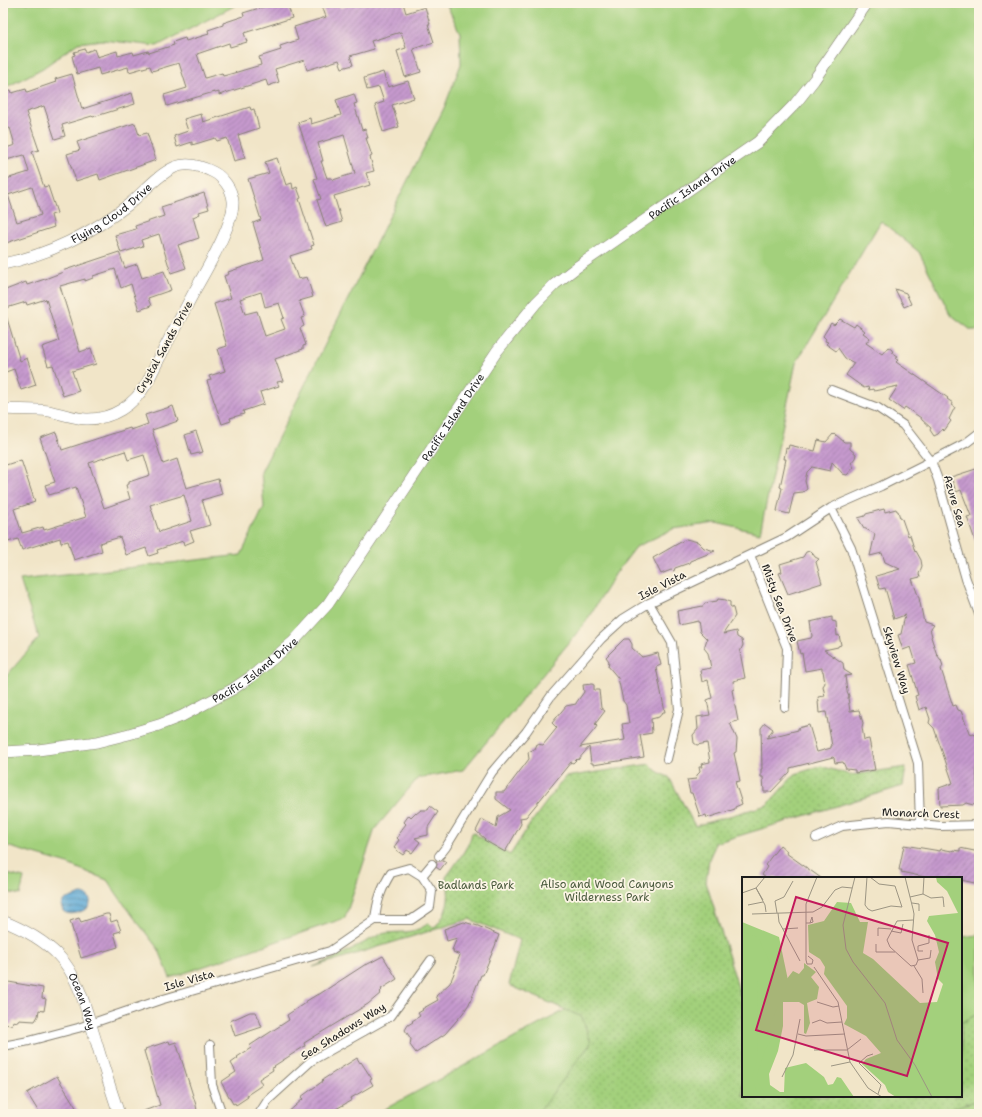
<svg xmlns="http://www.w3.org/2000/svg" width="982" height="1117" font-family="'Shantell Sans',sans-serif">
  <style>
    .grass { fill: #a3d07c; stroke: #60764c }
    .park { fill: url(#park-dots); stroke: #60764c }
    .water { fill: url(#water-rules); stroke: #3c6278 }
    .building { fill: url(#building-hatch); fill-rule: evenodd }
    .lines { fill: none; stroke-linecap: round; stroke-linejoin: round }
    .street-casing { stroke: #868072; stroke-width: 10 }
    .secondary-casing { stroke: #868072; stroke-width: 12 }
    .street { stroke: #fff; stroke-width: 8 }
    .secondary { stroke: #fff; stroke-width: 11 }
    .labels { text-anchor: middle; stroke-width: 3.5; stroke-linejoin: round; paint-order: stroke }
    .street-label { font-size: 11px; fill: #1c1c1c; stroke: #fcf5e5 }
    .park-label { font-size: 11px; fill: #4b5b3e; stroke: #fcf5e5 }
    .inset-road { fill: none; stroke: #9c9583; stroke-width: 1 }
    .view { fill: #c2185b; fill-opacity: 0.15; stroke: #c2185b; stroke-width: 2 }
    .inset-edge { fill: none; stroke: #1c1c1c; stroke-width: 2 }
  </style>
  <defs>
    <pattern id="park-dots" width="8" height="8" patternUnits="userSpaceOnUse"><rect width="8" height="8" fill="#a3d07c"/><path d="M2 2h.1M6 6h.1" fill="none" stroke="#8cb26b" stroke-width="1.8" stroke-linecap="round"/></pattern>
    <pattern id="water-rules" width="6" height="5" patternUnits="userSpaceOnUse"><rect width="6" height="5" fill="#5ca8d5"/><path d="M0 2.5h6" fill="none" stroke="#4b88ac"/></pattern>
    <pattern id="building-hatch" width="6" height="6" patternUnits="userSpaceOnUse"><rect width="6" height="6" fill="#c69ace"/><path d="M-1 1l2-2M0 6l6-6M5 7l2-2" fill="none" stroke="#a07da6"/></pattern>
  </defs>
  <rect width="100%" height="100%" fill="#fcf5e5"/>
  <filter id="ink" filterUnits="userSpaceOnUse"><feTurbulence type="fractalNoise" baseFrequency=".025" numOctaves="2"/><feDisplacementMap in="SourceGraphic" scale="8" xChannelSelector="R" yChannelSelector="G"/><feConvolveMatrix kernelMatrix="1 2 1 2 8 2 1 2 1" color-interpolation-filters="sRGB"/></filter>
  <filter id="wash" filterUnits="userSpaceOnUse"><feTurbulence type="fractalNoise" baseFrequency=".012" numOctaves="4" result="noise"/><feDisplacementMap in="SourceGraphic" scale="16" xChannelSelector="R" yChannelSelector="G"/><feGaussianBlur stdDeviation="0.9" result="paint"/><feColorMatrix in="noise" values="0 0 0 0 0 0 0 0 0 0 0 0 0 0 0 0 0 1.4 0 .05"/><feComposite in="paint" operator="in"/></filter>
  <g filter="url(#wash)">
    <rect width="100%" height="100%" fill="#f1e5c8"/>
    <path class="grass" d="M3 3H240L157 46 102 40 78 43 43 68 3 89Z
      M446 3H979V330H971L950 314 919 252 881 221 796 363 760 533 716 523 673 529 636 547 616 573 585 623 545 672 463 770 418 778 375 829 345 918 170 978 159 950 126 907 107 880 65 863 3 845V680L39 638 20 580 241 555 264 507 261 472 444 108 461 64 460 33Z
      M3 873 24 878 20 895 3 891Z
      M979 935V1114H376L609 986 669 1009 743 989V1096H961V937Z"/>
    <path class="park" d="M650 764C655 771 661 774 669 777L695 826 767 805 795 774 821 766 851 775 906 767 903 786 715 843 714 848 709 859 706 882 741 997 743 999V1096H961V1023L979 1013V1100L932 1114H537L591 1043 582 1017 509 985 520 940 469 919 313 967 332 959 381 934C400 930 411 936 429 923L434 928C444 918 450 904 448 889 447 885 446 881 446 877 454 866 471 845 472 832L510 855 530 824 565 777Z"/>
    <path class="water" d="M81 894C89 894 93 901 88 908 81 912 70 917 63 911L61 905 64 900Z"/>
    <g id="blocks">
      <path class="building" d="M276 3H287L292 18 244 33 247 42 230 47 229 43 197 54 205 78 222 73 223 76 227 75 261 65 259 57 281 50 280 46 298 40 294 27 326 17 321 3H339L340 8 356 3H403L406 13 425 7 430 24H428L434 42 413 49 421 72 405 77 397 51 406 48 401 32 371 41 374 49 350 56 353 65 342 68 339 60 307 70 304 60 275 69 279 82 268 86 266 80 219 95V92L215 93 214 92 167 106 164 95 187 88 179 63 152 71 150 66 129 72 128 67 100 75 98 68 77 74 72 56 75 55 74 52 85 49 86 52 94 49 97 57 117 51 118 56 133 52 134 55 148 51 149 53 174 45 173 42 185 38 186 41 209 34 208 30 223 25V23L244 16 243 13Z
        M383 72 388 87 408 81 414 98 392 105 399 127 383 132 375 105 384 102 379 87 367 90 364 78Z
        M72 74 82 109 132 93 135 104 93 117 92 116 62 125 65 136 55 139 44 106 26 112 39 150 32 152 44 187 48 186 57 213 51 215 54 227 3 244V180L29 172 24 155 3 161V149L15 145 10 128 3 130V93L11 90 12 93 26 89 27 92 56 82 55 79ZM32 187 41 215 17 222 8 195Z
        M354 94 357 103 354 104 362 130 365 129 368 138H366L372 156 370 157 374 171 366 173 370 185 334 196 342 222 326 227 317 200 321 199 314 179 317 178 298 122 310 118 311 124 341 115 336 100ZM344 135 355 173 333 180 332 178H327L321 161H323L318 143Z
        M250 107 251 110 254 109 259 128 238 135 245 158 234 161 227 138 217 141 215 138 192 145V142L177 147 174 136 188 131 184 119 201 114 203 122Z
        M135 123 139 135 147 133 156 160 100 180 98 174 76 181 67 154 80 150 77 142Z
        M277 158 286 185 292 183 293 189 297 187 301 198 299 199 314 245 311 246 312 249 290 256 298 279 307 277 313 297 299 301 305 317 301 318 304 326 300 328 306 345 303 346V349L275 359 283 381 277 382 279 386 260 392 264 404 243 411 244 414 230 418 231 421 222 424 207 381 211 380 209 376 225 371 218 349 227 346 214 304 231 298 224 276 229 274 228 272 264 260 253 223 261 220 248 179 269 173 265 162ZM261 292 265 307 279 303 284 318 281 319 285 329 265 336 257 311 245 314 240 299Z
        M204 193 209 209 199 212 200 214 193 217 199 238 178 245 186 268 171 273 159 234 141 240 143 246 121 253 115 235 136 229 135 226 164 216 161 207Z
        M119 252 125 268 137 264 142 278 164 271 171 290 148 298 151 306 139 310 131 284 121 288 115 269 93 276V278L85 281V279L60 286 80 352 91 348 96 364 72 371 79 391 63 396 53 365 48 366 42 347 59 341 46 299 27 305 26 302 3 309V291L26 282 27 285 45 279 63 272 62 271Z
        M895 289 906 293 911 304 904 307Z
        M3 312H5L20 361 27 358 36 385 21 390 14 369 3 373Z
        M840 319 854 327 856 324 865 331 863 333 870 338 866 343 882 354 888 347 892 350 893 353 898 356 896 359 898 360 896 362 948 398 947 399 953 403 952 405 955 407 949 419 951 421 944 431 942 429 938 434 934 436 930 430 931 428 922 420 921 418 905 407 903 410 889 400 898 386 874 391 873 389 869 390 868 387 864 388 846 375 854 363 845 358 838 348 836 351 826 344 828 342 825 341 826 339 823 336 831 323 834 325Z
        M173 406 178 421 152 430 163 464 177 459 186 488 218 479 222 494 202 500 210 525 190 531 194 541 184 545 183 541 157 550 158 553 149 556 146 548 126 555 120 537 100 543 102 551 74 560 68 541 61 543 60 538 22 550 18 539 8 542 3 525V466L21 460 35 502 14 509 22 533 43 527 44 530 86 517 76 487 49 495 45 485 55 482 40 438 56 432 62 450 130 428 131 430 148 424 145 415ZM125 451 128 460 144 455 150 475 129 482V484L126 485 130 499 104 508 89 463ZM184 495 192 521 159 532 150 505Z
        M196 431 203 452 191 455 185 435Z
        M833 434 834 435 835 434 844 442H850V449L856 454 855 458 851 463 854 467 847 475 843 474 832 462 830 471 812 467 807 472 805 481 807 489 803 492 794 493 789 514 777 511 782 488 780 487 786 459H784L786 448 788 449 789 445 815 451 818 440 826 442Z
        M979 468V549H978L967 517 971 516 961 490 956 492 951 477Z
        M884 509 885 512 896 509 897 511H898L900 518 902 519 908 536 910 535 915 552 916 551 921 560 922 566 919 574 920 577 912 579 919 598 924 622 933 625 930 629 932 636 931 637 937 655 941 660 943 666 941 669 953 706 956 705 958 710 961 711 970 735 974 734 978 738 979 763 976 764 978 803 973 805 966 803 963 805 940 806 939 788 953 783 934 728 929 723 930 719 926 707 919 710 915 696 918 695 909 665 916 663 911 647 903 650 898 635 901 634 905 615 894 619 885 588 880 589 876 576 900 569 885 562 882 553 870 556 875 534 864 528 858 518 865 516 866 514Z
        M686 539 698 542 704 548 715 551 690 561 689 563 675 568 674 571 671 570 661 574 653 558Z
        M810 551 813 554 815 557 819 559 816 562 822 583 788 594 779 573 782 572 780 564 803 557 806 552Z
        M718 599 726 600 730 602V606L733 608 735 616 723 634 736 631 737 637 742 640 743 645 740 652 745 678 733 681 734 689 732 690 738 721 730 723 737 739 736 752 734 753 740 781 735 782 742 804 735 807V809L707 818 706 815 700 817 692 793H690L687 780 696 779 697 775 700 772 699 767H702L701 764 710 762 707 743 697 745 694 743 693 735 698 729 697 717 710 715 707 700 712 698 708 680 702 682 700 670 711 668 708 653 704 648 707 639 700 632 698 621 679 625 677 611 703 606 705 603 717 601Z
        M832 617V621L836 622 837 636 839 635 841 645 838 646V647L824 650 843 663 844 670 852 675 845 676 847 691 849 696 848 698 850 711 859 710 863 723 862 727 864 740 869 739 875 770 855 773V770L846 769 843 762 835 763 834 758 833 757 790 768V772L771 792H764L763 777H761V769H762L761 728 765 723 773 729 767 738 798 730V728L809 725 817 752 831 748V746H832L826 712 819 713 818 701H819L818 697 825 696 823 686 825 683 823 671H822V668L805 671 802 653 800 654 797 641 811 638 812 636 810 622Z
        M624 639H629L632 644V648L642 657 658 653 661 665 656 667 665 712H663L659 717 651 719 652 733 640 735 644 757 593 765V763H591L589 747 578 760 577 759 573 763 571 762 526 817 520 818 521 824 505 852 484 840 485 839 476 831 482 819 496 828 498 817 510 810 496 799V792H504L529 759 528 752 535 749 537 744 543 745 556 729 557 728 552 723 566 706 576 704V703L584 692 583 685 592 684 594 685V690H599L601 708 605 711 595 724 597 726 595 729 580 747 625 740 622 724 629 723 626 705 623 701 618 678 608 666 609 661 606 657Z
        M430 806 438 812 428 827V835L415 838 420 842 412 853 407 850 403 855 396 850 397 849 394 847 399 840 397 838 400 834 399 833 406 824 404 822 409 815 411 817 415 813 416 814 421 810H428Z
        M780 845 787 851 786 853 821 878H766L762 875 767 867 765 865Z
        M904 845 940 851 941 849 952 851 953 850 960 851V848L979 852V884L961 880V878H929L901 872 902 870H899Z
        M443 860 446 862 440 870 436 867 437 865 436 861H441Z
        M106 914H109L111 922 117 920 121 931 114 933 118 947 81 958 70 921 79 918 81 922Z
        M464 922 478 926 499 935 495 946 483 975H481L469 1004 463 1013 445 1034 416 1053 410 1045 411 1039 405 1030 408 1025 413 1022 412 1021 420 1016 418 1013 423 1010 422 1009 438 1000 436 996 450 983 457 966 456 965 460 955 453 952 454 950H452L457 938 447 941 444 929Z
        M383 956 397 979 381 989 382 990 380 992 381 993 368 1004 304 1043 305 1046 274 1066 275 1067 272 1068 273 1070 259 1079 262 1085 247 1095 248 1097 236 1105 235 1103 233 1104 221 1082 236 1072 231 1063 238 1058 237 1057 251 1048 249 1046 289 1020 287 1015 305 1003V1002L318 994V995L366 964V965Z
        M3 981 43 988 42 998 46 999 44 1011 39 1010 38 1016 35 1021 18 1020V1022L13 1021 12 1025 3 1024Z
        M250 1012H256L262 1027 235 1036 230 1021Z
        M169 1041 170 1044 176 1042 196 1105 197 1111 188 1114H141V1112L160 1105 144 1051 146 1050 145 1049Z
        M357 1058 360 1063 361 1062 372 1079 370 1080 373 1085 351 1098 352 1100 336 1109V1112L334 1114H286L303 1099 301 1097 323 1081 322 1080Z
        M57 1076 61 1083 80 1114H40L27 1093Z"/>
    </g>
  </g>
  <g filter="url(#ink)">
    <use href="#blocks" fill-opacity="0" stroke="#868072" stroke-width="1"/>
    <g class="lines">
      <g class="street-casing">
        <path id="street" d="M831 390 878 408 903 425 931 461 938 480 952 530 966 579 979 614
          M831 508 851 548 918 763 920 824
          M750 555 787 648 785 707
          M649 603 672 643 679 709 667 759
          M816 838 842 826 889 821 941 826 979 825
          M439 856 446 847 492 772 526 732 551 696 601 639 623 619 649 603 787 537 831 508 881 486 931 461 966 443 979 433
          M422 876 432 864
          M210 1045 212 1085 222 1114
          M3 1046 29 1041 78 1028 160 1000 330 951 375 920H411L430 907 432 891 422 876 409 868 391 873C381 889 377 901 375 920
          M259 1114 268 1100 311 1061 391 1016 431 960"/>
      </g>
      <g class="secondary-casing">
        <g id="secondary">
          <path id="s1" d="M3 264C48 255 92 233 128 205 143 193 157 175 175 167 188 162 201 166 213 172 223 177 232 189 233 201 235 222 205 272 194 292 178 322 162 352 147 383 134 405 112 420 86 419 73 418 62 414 49 411 34 409 18 410 3 409"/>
          <path id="s2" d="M3 752 38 750 97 742 129 734 159 725 182 716 233 689 252 676 293 642 328 604 497 351 536 303 555 284 577 267 758 142 795 104 814 80 867 3"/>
          <path id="s3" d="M3 921C23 929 42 939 58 955 79 976 87 1013 96 1041 103 1065 111 1090 119 1114"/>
        </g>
      </g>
      <use href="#street" class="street"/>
      <use href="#secondary" class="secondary"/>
    </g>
  </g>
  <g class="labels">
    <g class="street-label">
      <text dy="4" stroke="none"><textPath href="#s2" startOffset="930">Pacific Island Drive</textPath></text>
      <text dy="4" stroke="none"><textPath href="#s1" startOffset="121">Flying Cloud Drive</textPath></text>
      <text transform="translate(164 347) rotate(-61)" y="4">Crystal Sands Drive</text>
      <text dy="4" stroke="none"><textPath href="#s2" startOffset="594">Pacific Island Drive</textPath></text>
      <text transform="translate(955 501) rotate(74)" y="4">Azure Sea</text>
      <text transform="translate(662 585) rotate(-27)" y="4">Isle Vista</text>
      <text transform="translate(780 603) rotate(69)" y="4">Misty Sea Drive</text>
      <text transform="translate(897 660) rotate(73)" y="4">Skyview Way</text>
      <text dy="4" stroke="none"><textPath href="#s2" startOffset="270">Pacific Island Drive</textPath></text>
      <text transform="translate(921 813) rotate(2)" y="4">Monarch Crest</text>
      <text transform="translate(189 980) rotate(-16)" y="4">Isle Vista</text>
      <text dy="4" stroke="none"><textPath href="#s3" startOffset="118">Ocean Way</textPath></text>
      <text transform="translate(343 1031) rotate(-32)" y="4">Sea Shadows Way</text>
    </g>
    <g class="park-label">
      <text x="607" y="888">Aliso and Wood Canyons<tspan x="607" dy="13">Wilderness Park</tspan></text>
      <text x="476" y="889">Badlands Park</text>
    </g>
  </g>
  <g transform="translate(742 877)">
    <rect width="220" height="220" fill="#f1e5c8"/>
    <path d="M194 0H220V220H154L146 215 143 208 120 187 124 182 139 176 124 159 102 147 105 141V129L82 97 83 90 78 82 67 75 66 48 82 44 95 25 109 26 118 45H126L121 76 131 82 178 126 195 125 201 107 196 102 193 85 197 75 193 58 185 44 187 39 216 36 205 14 195 5ZM0 45 37 60 47 108 41 115V149L36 174 27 197 28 208 38 215H42L43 191 64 186 82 200 86 208 91 207 95 200 99 201 112 220H0Z" fill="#a3d07c"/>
    <path d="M0 54 16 60 29 88 40 103H44L51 94 57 97 62 91V68V86L74 95 69 100 77 110 75 122 65 126 68 146 64 157 62 156V128L57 125H40L36 129 28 148 30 162 23 173 15 198 16 205 23 216H15L10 200 16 179 15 103H0ZM62 214H95L97 220H62Z" fill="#a3d07c"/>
    <path class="inset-road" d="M113 0 101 48 104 72 111 85 143 126 155 163 173 188 190 220M125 0 123 28 126 32 130 34 149 29 160 30 153 9 137 7 128 0M163 0 171 32 172 37 170 63 176 83 174 88 169 89 148 70 145 63 155 44 171 43M14 11 23 28 24 35M14 11 21 23M0 16 14 11 23 0M181 17 182 0M168 20 181 17 189 21 201 20 202 30M170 26 177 27V34M6 28 21 25M35 36 33 24 42 20 51 4M36 36 37 45 58 84M10 37 71 35 80 30 93 13 100 10 110 11M64 46H68L71 45 70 40 68 46M41 52 56 51M149 54 159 56 161 47M136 59V51L149 52M134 67V75H153M181 74H176V69L187 66V58M66 79 71 83 70 87H65L64 83V27L75 0M176 83 188 81 189 73M172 89 180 102 181 116M72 90 96 125 108 185 126 211 140 220M75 125 91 130 97 129M70 146 78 143 85 146 100 145M56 157 64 159 103 157M72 173H105L119 162M131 177 125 179 117 186 139 208 136 217M89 189 108 185M40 200 51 178 58 142"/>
    <path class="view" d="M54 20 206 66 165 199 14 153Z"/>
    <rect width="220" height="220" class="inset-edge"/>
  </g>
  <rect width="982" height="1117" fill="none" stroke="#fcf5e5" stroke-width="16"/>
</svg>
